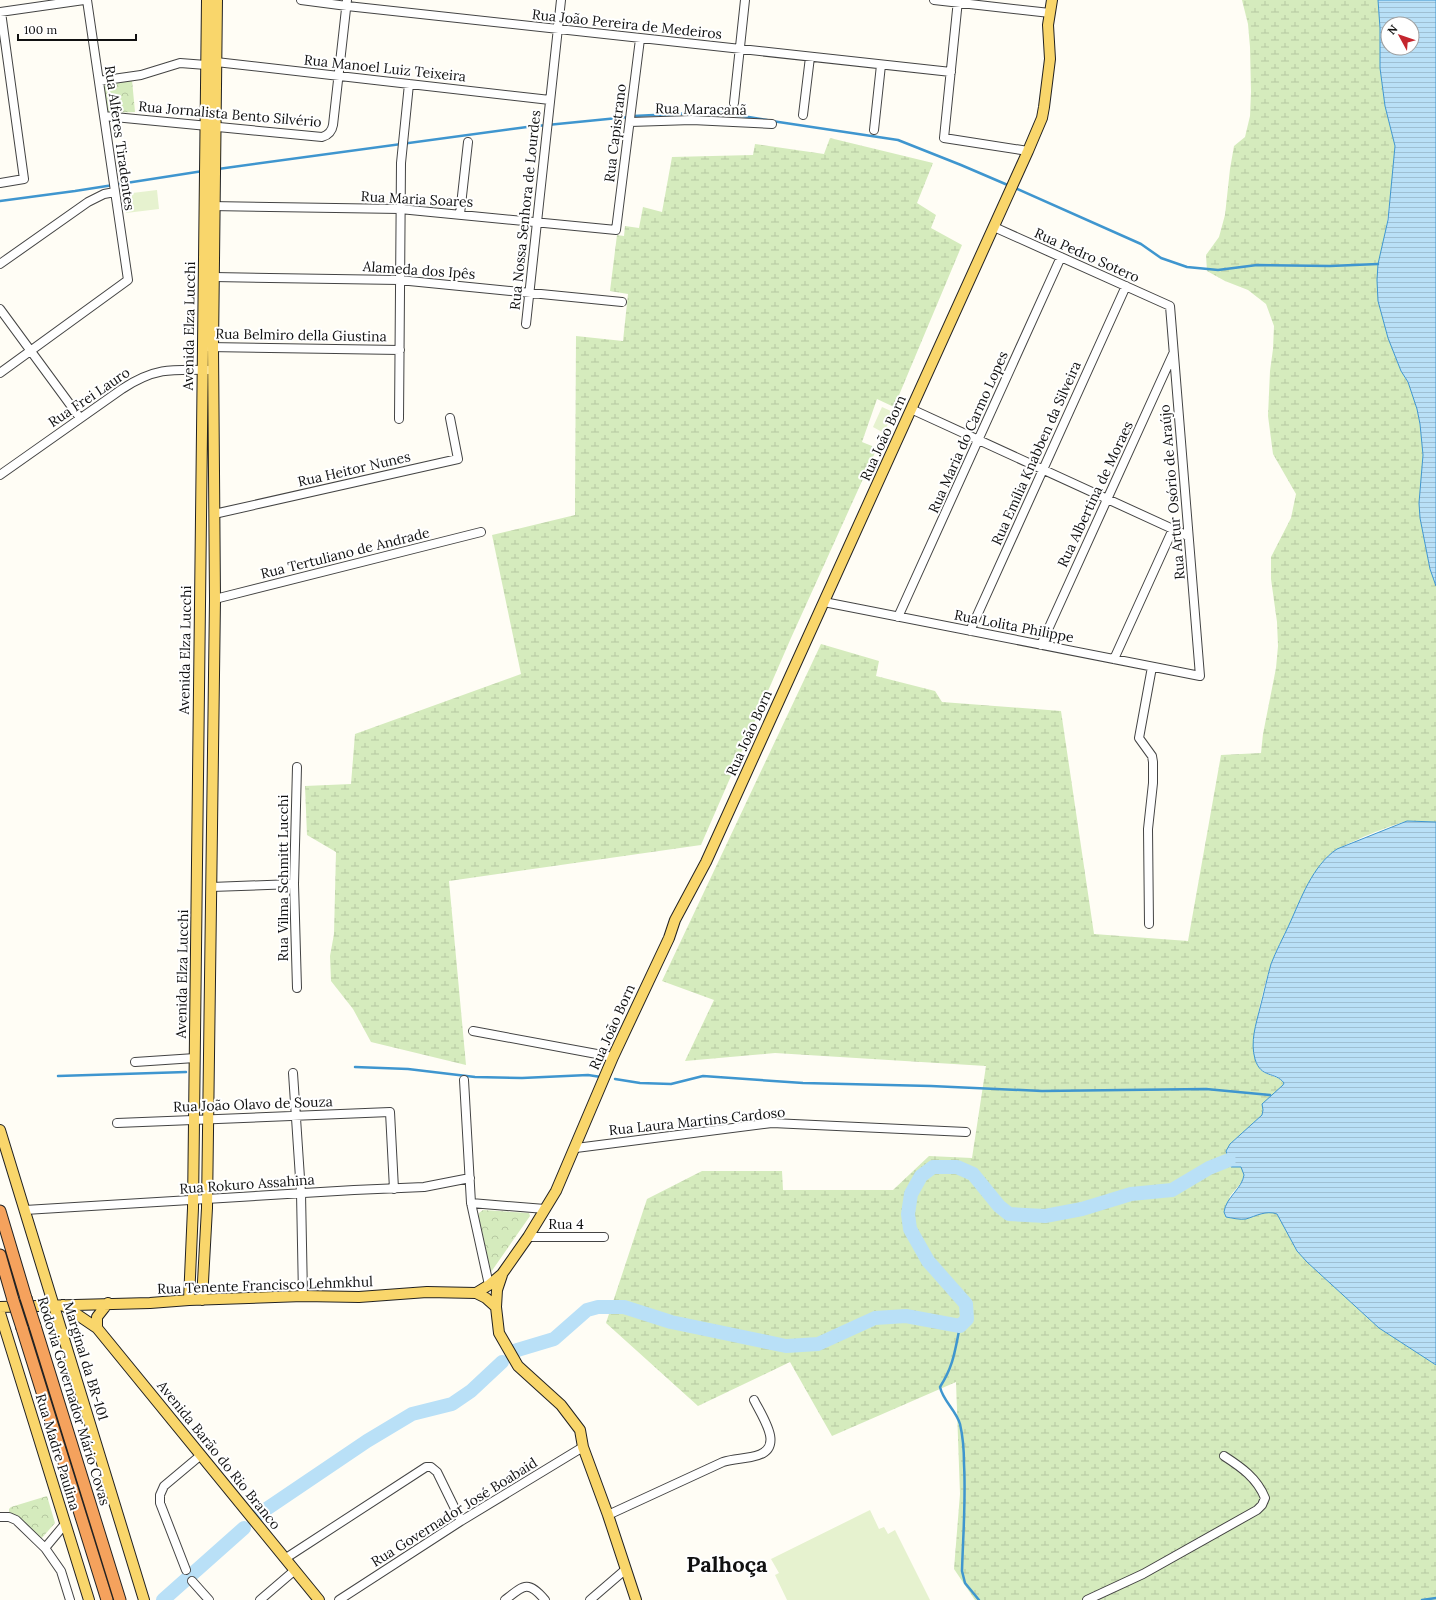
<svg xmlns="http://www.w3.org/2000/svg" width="1436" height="1600" font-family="Lora,serif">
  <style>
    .wetland { fill: url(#wetland-marsh) }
    .park { fill: url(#park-crowns) }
    .pitch { fill: #e6f2cf }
    .water { fill: url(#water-rules); stroke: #3f96cf; fill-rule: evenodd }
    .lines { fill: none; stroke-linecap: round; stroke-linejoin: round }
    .stream { stroke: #3f96cf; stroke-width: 2.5 }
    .river { stroke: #b9e0f7; stroke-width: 14 }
    .minor-casing { stroke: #444; stroke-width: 10 }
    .major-casing { stroke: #222; stroke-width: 12 }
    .highway-casing { stroke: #222; stroke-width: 13 }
    .minor { stroke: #fff; stroke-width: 8 }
    .major { stroke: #f9d66b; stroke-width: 10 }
    .highway { stroke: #f5a25d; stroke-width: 11 }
    .highway-bridge-casing { stroke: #222; stroke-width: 13; stroke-linecap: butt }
    .highway-bridge { stroke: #f5a25d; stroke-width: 11 }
    .labels { text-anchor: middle; stroke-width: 4; stroke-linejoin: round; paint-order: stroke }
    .street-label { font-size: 14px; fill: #111; stroke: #fff }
    .town-label { font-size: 22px; font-weight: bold; fill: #111; stroke: #fff }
  </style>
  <defs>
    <pattern id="wetland-marsh" width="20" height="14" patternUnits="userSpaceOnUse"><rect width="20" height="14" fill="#d5ebbd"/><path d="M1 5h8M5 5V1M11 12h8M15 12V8" fill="none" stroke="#b6c8a1"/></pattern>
    <pattern id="park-crowns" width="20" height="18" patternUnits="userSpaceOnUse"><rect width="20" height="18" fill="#d5ebbd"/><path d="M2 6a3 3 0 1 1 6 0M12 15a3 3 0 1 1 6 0" fill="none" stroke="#b6c8a1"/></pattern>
    <pattern id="water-rules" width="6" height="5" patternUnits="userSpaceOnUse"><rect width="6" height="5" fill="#b9e0f7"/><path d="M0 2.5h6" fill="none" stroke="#9ebfd3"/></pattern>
  </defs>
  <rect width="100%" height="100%" fill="#fffdf5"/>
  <path class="wetland" d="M1242 0H1378L1380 28V68L1385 106 1395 146 1391 188 1378 301 1388 338 1401 371 1408 382 1417 409 1420 424 1423 455 1419 503 1420 518 1430 569 1436 586V822C1427 822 1418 821 1409 821 1397 822 1342 845 1333 852 1313 867 1299 903 1289 925 1283 938 1276 950 1271 964 1265 983 1248 1044 1256 1062 1264 1080 1276 1072 1284 1083L1283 1085 1263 1110 1262 1115 1230 1144 1226 1151 1243 1169 1244 1175 1241 1183 1230 1196 1225 1215C1241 1227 1260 1208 1277 1214L1297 1251 1307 1262 1379 1328 1436 1365V1600H975L954 1569 960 1494 956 1382 832 1436 790 1362 698 1406 606 1323 647 1199 702 1171H782L783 1190H893L929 1156 972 1158 986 1066 775 1053 685 1061 714 1000 662 981 821 644 879 661 876 676 935 691 942 702 1061 711 1094 934 1188 941 1221 755 1261 753 1263 734 1276 668 1278 646 1277 622 1271 579V557L1291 518 1296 494 1273 454 1268 416 1270 371 1273 349 1274 326 1266 304 1248 290 1225 281 1207 271 1206 255 1219 237 1225 215 1230 169 1234 146 1245 137 1250 116 1251 92 1250 47 1248 24Z
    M830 138 933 163 917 203 936 215 931 228 962 245 894 407 877 399 862 442 877 448 791 638 701 845 449 881 466 1065 371 1042 353 1009 331 981 330 956 334 934 336 852 307 835 305 786 351 784 355 734 521 674 492 535 575 515 576 336 623 341 628 294 610 291 617 235 624 236 625 226 639 228 643 207 662 212 672 157 753 155 755 144 824 154Z"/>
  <path class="park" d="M132 80 135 112 104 113 102 84Z
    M483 1210 529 1213 530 1216 491 1272 479 1218V1213Z
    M47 1496 55 1523 41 1539 9 1512V1509L11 1507Z"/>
  <path class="pitch" d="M157 190 159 209 126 213 124 194Z
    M882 407 893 412 884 433 873 427Z
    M870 1510 879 1529 884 1527 888 1534 895 1530 930 1600H787L775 1575 779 1573 771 1559Z"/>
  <path class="water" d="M1378 0H1436V586L1430 569 1420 518 1419 503 1423 455 1420 424 1417 409 1408 382 1401 371 1388 338 1378 301 1377 280 1378 264 1388 220 1395 146 1385 106 1380 68V28ZM1388 24H1412V48H1388Z
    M1407 821 1436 822V1365L1379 1328 1307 1262 1297 1251 1277 1214C1266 1210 1256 1216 1246 1219 1240 1220 1232 1218 1226 1217L1224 1212C1226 1197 1242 1189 1244 1175L1241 1167H1231L1226 1151 1230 1144 1262 1115 1263 1110 1262 1104 1283 1085 1284 1083C1275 1071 1261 1079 1255 1059 1250 1042 1256 1024 1260 1008 1264 993 1267 978 1271 964 1276 951 1283 938 1289 925 1301 899 1312 866 1337 849Z"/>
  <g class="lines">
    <path class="stream" d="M633 116 718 112 767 120
      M772 121 898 140 961 165 1010 186
      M218 169 527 127 628 117
      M1015 188 1141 244 1161 258 1187 267 1218 270 1257 265 1330 266 1378 264
      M0 201 75 191 203 171
      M355 1067 408 1069 475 1077 522 1078 588 1075 601 1077
      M58 1076 186 1072
      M615 1079 640 1083 671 1084 703 1076 803 1083 931 1086 1042 1091 1206 1089 1270 1095
      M960 1326C955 1350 954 1365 940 1387 943 1401 956 1410 960 1424 963 1437 964 1451 964 1464 966 1500 963 1536 962 1571L965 1583 979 1600
      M1422 1600 1436 1598"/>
    <path class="river" d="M514 1351 554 1339 587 1310 598 1307H624L671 1322 786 1346 818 1344 875 1318 906 1316 960 1326 967 1319 966 1304 928 1261 910 1229 908 1214 911 1194 921 1176 933 1167H957L973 1174 999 1206 1009 1214 1045 1216 1082 1209 1131 1194 1172 1190 1209 1168 1229 1160
      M259 1514 367 1441 412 1414 452 1404 471 1391 502 1362
      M163 1600 244 1528"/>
    <g class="minor-casing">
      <path id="minor" d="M301 0 347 6 951 72
        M934 0 1050 13
        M958 0 944 138 1028 151
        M0 12 84 0
        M216 62 550 100
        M99 81 141 75 180 63 206 65
        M734 103 745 0
        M803 115 810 57
        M104 116 322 137C329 135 332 131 333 125L347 0
        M630 122 692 120 772 124
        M874 130 881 65
        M0 183 24 179 1 12
        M210 206 400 209 616 230 640 39
        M460 214 468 142
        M0 264 88 202 104 194 115 192
        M214 277 399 280 622 302
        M0 309 80 418
        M526 324 561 0
        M208 347 400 350
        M0 373 128 280 87 0
        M911 409 1188 536
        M399 419 401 163 409 84
        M0 475 122 389C154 368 171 369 208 370
        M214 514 458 459 450 418
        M215 599 481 532
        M824 602 1200 676 1170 306 994 227
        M898 617 1061 257
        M970 631 1126 286
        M1041 645 1173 354
        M1114 659 1173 529
        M211 887 294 884
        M1149 924 1148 829 1153 783V762L1152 756 1139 738 1152 667
        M297 988 294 884 297 767
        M473 1031 613 1057
        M135 1062 195 1058
        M293 1073 301 1193 303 1296
        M464 1080 471 1203 489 1285
        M117 1123 390 1112 394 1189
        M576 1148 772 1123 966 1132
        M471 1203 545 1209
        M25 1210 354 1190 424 1187 470 1178
        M528 1237H604
        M608 1515 723 1462C732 1459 741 1459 751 1457 787 1451 764 1420 754 1400
        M0 1517H9L16 1520 45 1548 61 1571 70 1600
        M45 1548 65 1524
        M286 1558 426 1467H431L437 1472 461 1521
        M186 1570 160 1503V1495L164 1486 201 1455
        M192 1581 209 1600
        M260 1600 295 1570
        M339 1600 461 1521 583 1447
        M505 1600C524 1585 528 1580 545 1600
        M590 1600 626 1569
        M1087 1600 1143 1574 1257 1510 1262 1505 1265 1498C1257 1478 1241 1467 1224 1456"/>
    </g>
    <g class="major-casing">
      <path id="major" d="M0 1130 144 1600
        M502 1275 497 1290 496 1307 499 1333 518 1366 561 1405 580 1430 583 1447 608 1515 636 1600
        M476 1293 489 1285 502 1274 528 1237 556 1191 613 1057 669 938 675 920 706 862 1028 151 1042 118 1044 107 1050 59 1048 25 1052 0
        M189 1300 193 1208 207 0
        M202 1300 207 1208 215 599 213 347 217 0
        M63 1305 97 1328 319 1600
        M0 1307 150 1303 189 1300 303 1296 359 1297 427 1292 476 1293 486 1298 496 1307
        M0 1313 89 1600
        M97 1328V1317L108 1303"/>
    </g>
    <g class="highway-casing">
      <path id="highway" d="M0 1211 26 1298
        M0 1255 13 1300
        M35 1326 120 1600
        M22 1328 107 1600"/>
    </g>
    <use href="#minor" class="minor"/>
    <use href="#major" class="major"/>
    <use href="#highway" class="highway"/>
    <g class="highway-bridge-casing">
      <path id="highway-bridge" d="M26 1298 35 1326
        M13 1300 22 1328"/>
    </g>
    <use href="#highway-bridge" class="highway-bridge"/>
  </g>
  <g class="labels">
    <g class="street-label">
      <text transform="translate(627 24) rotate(6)" y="5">Rua João Pereira de Medeiros</text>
      <text transform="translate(385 68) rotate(6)" y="5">Rua Manoel Luiz Teixeira</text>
      <text transform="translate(701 109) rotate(1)" y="5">Rua Maracanã</text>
      <text transform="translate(230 114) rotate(5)" y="5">Rua Jornalista Bento Silvério</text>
      <text transform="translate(615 133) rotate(-83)" y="5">Rua Capistrano</text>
      <text transform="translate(120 138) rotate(82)" y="5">Rua Alferes Tiradentes</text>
      <text transform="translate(417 199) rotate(3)" y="5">Rua Maria Soares</text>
      <text transform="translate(525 210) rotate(-84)" y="5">Rua Nossa Senhora de Lourdes</text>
      <text transform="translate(1087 255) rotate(24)" y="5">Rua Pedro Sotero</text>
      <text transform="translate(419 270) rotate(4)" y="5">Alameda dos Ipês</text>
      <text transform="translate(189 326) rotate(-89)" y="5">Avenida Elza Lucchi</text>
      <text transform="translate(301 335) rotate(1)" y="5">Rua Belmiro della Giustina</text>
      <text transform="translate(89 397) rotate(-34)" y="5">Rua Frei Lauro</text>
      <text transform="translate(968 432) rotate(-66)" y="5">Rua Maria do Carmo Lopes</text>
      <text transform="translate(883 438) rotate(-66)" y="5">Rua João Born</text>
      <text transform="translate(1036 453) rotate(-66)" y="5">Rua Emília Knabben da Silveira</text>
      <text transform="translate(354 469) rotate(-13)" y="5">Rua Heitor Nunes</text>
      <text transform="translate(1172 492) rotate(-95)" y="5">Rua Artur Osório de Araújo</text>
      <text transform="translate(1095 494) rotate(-65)" y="5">Rua Albertina de Moraes</text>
      <text transform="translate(345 553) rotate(-14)" y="5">Rua Tertuliano de Andrade</text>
      <text transform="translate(1014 626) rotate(11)" y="5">Rua Lolita Philippe</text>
      <text transform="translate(185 650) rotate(-89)" y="5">Avenida Elza Lucchi</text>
      <text transform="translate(749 733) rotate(-66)" y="5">Rua João Born</text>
      <text transform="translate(283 878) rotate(-90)" y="5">Rua Vilma Schmitt Lucchi</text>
      <text transform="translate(182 974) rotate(-89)" y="5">Avenida Elza Lucchi</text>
      <text transform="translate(612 1027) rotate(-66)" y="5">Rua João Born</text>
      <text transform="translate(253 1104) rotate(-2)" y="5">Rua João Olavo de Souza</text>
      <text transform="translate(697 1121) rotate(-6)" y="5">Rua Laura Martins Cardoso</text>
      <text transform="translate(247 1184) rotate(-4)" y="5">Rua Rokuro Assahina</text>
      <text x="566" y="1229">Rua 4</text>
      <text transform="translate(265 1285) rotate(-2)" y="5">Rua Tenente Francisco Lehmkhul</text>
      <text transform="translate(86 1361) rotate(73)" y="5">Marginal da BR-101</text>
      <text transform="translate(74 1401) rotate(73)" y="5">Rodovia Governador Mário Covas</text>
      <text transform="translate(58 1452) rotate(73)" y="5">Rua Madre Paulina</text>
      <text transform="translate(219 1455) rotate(51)" y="5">Avenida Barão do Rio Branco</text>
      <text transform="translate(454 1512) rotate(-32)" y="5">Rua Governador José Boabaid</text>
    </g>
    <g class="town-label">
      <text x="727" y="1572">Palhoça</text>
    </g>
  </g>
  <g transform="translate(1400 36) rotate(310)"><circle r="19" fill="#ffffff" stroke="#a0a0a0"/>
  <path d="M0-3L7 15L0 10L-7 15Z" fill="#c4262e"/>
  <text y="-6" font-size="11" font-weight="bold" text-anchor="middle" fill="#111111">N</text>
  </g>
  <path d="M18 34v6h118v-6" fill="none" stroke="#111111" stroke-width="2"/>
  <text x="24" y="34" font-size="12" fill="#111111" stroke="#ffffff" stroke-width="3" paint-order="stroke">100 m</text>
</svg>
